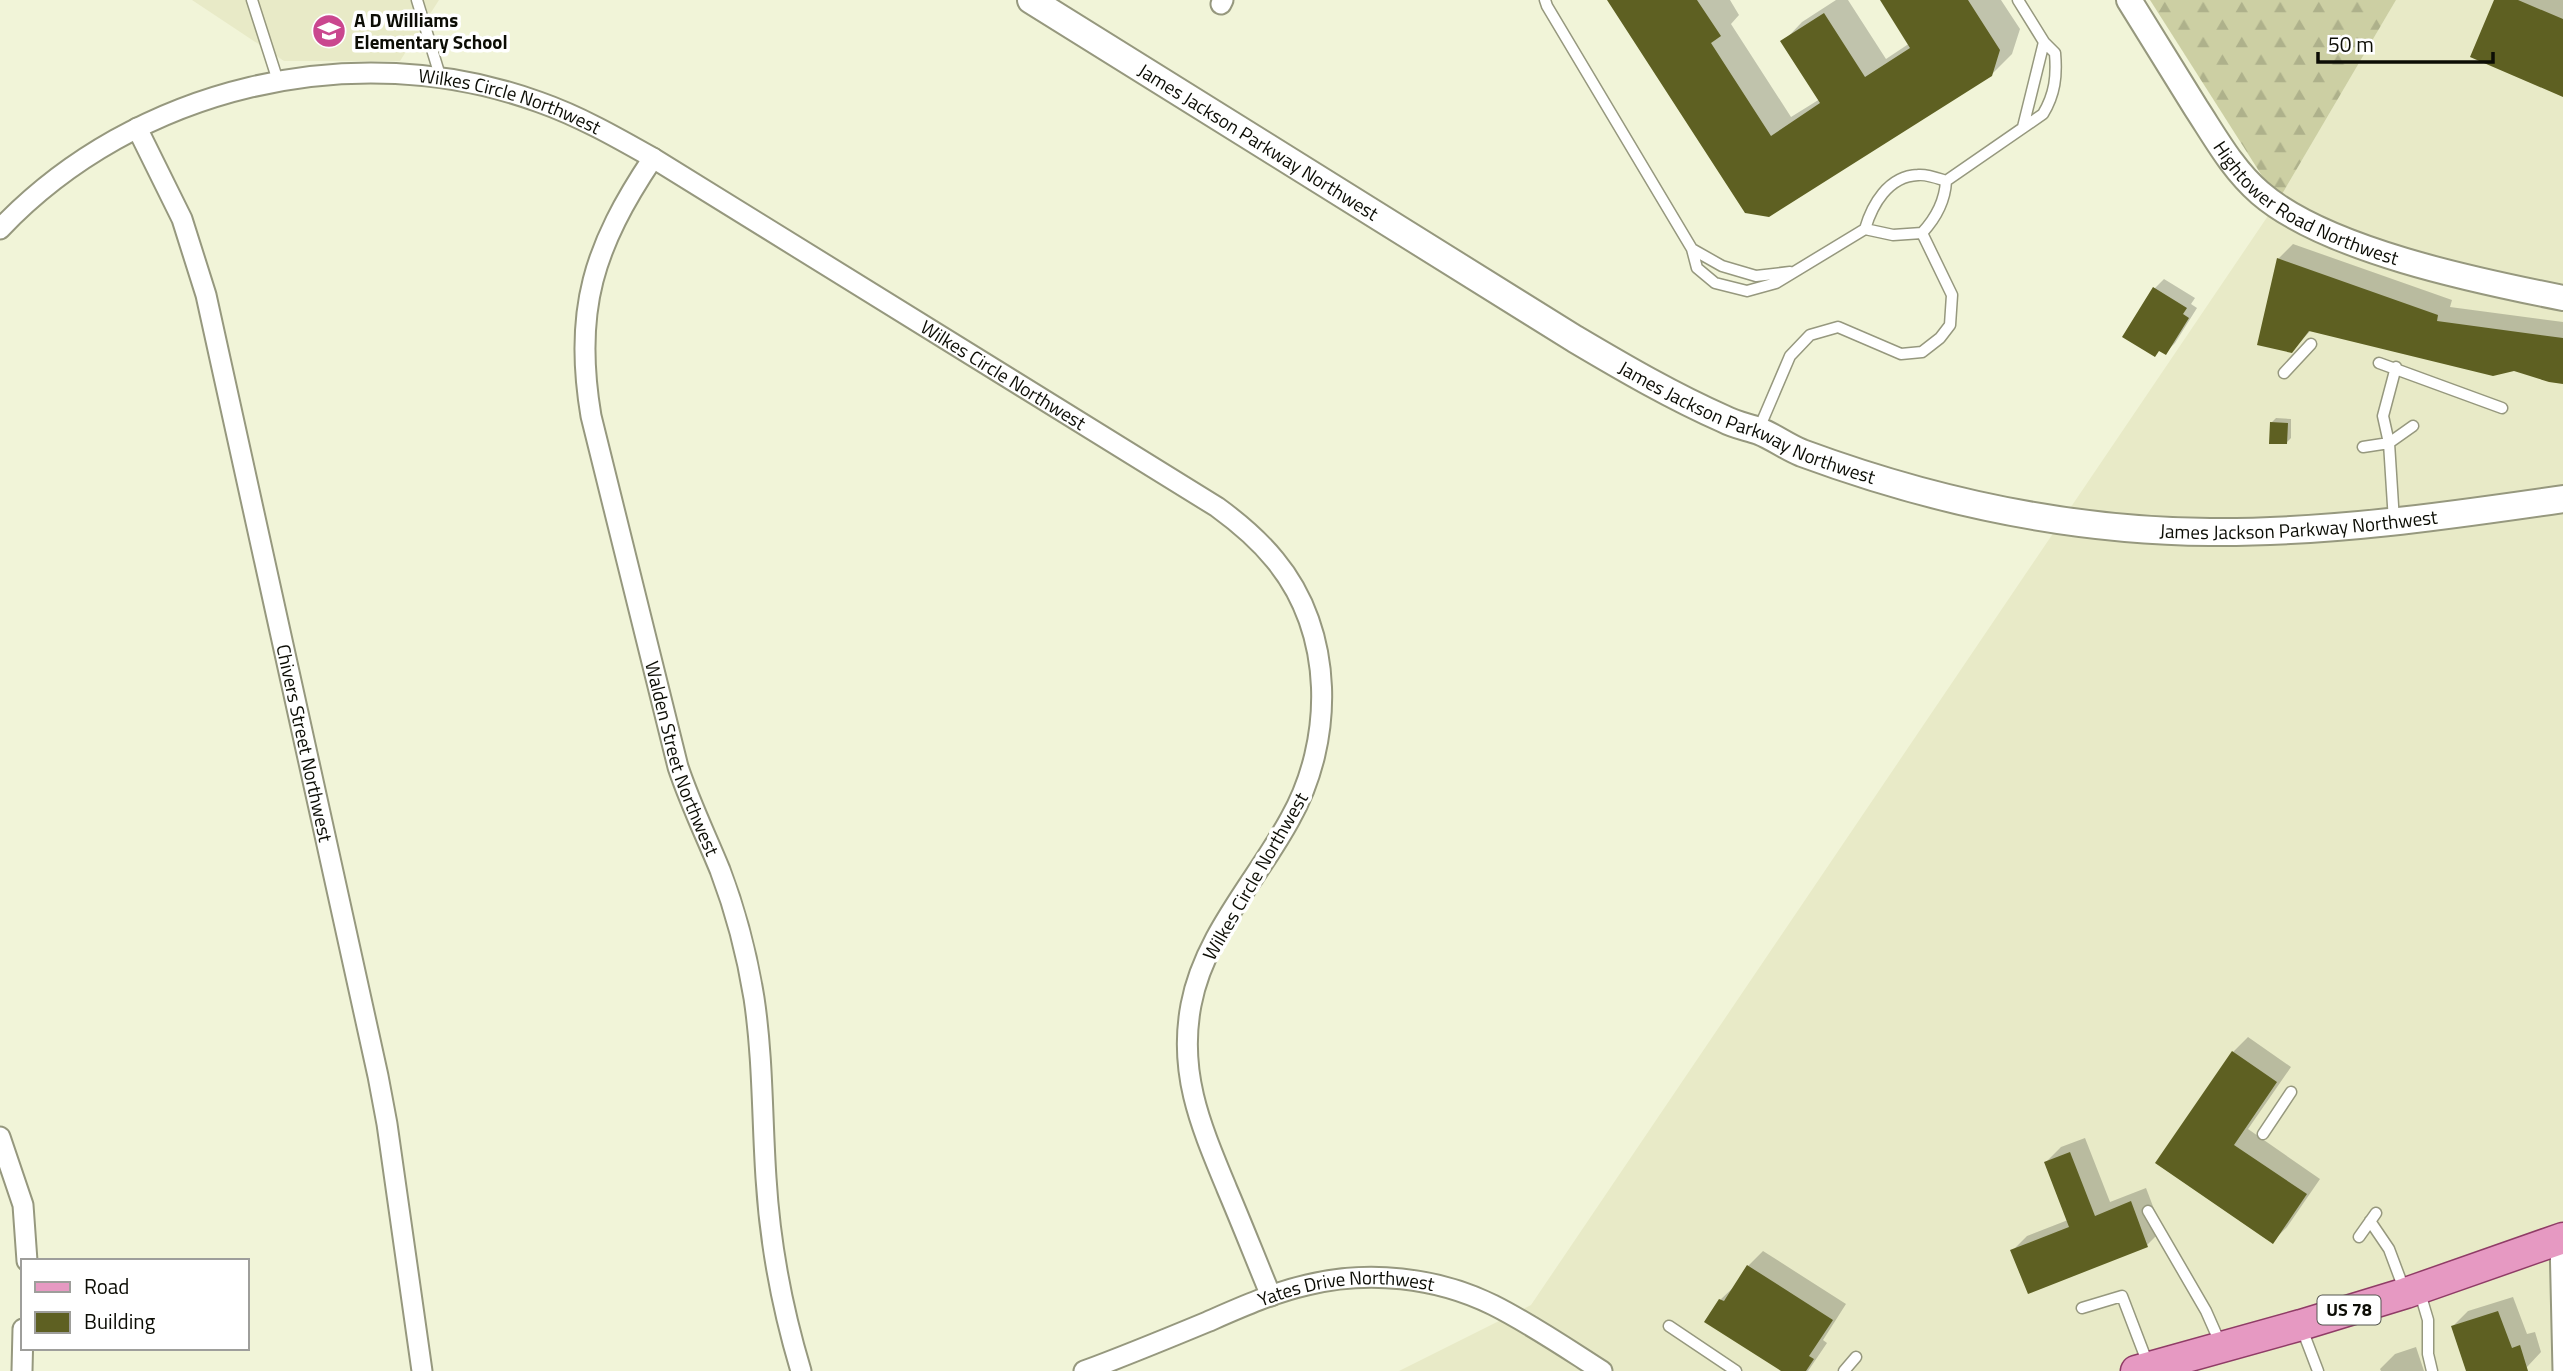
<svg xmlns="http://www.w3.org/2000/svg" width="2563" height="1371" font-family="'Titillium Web',sans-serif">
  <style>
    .built { fill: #e8eac7 }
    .forest { fill: url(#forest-firs) }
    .shadow { fill: #0003 }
    .building { fill: #5e6022 }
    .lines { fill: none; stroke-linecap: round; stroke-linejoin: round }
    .service-casing { stroke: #96987e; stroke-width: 13 }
    .minor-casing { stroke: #96987e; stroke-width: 23 }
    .tertiary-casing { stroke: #96987e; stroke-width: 28 }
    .secondary-casing { stroke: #96987e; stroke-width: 30 }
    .primary-casing { stroke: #8f3c66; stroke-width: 33 }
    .service { stroke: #fff; stroke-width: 10 }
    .minor { stroke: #fff; stroke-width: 19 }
    .tertiary { stroke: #fff; stroke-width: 24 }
    .secondary { stroke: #fff; stroke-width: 26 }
    .primary { stroke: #e699c2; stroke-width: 30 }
    .labels { text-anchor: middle; stroke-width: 7; stroke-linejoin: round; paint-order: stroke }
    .shield { fill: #fff; stroke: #555650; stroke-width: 2 }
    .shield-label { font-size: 18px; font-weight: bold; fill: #0c0d05 }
    .poi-label { font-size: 19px; font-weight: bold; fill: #0c0d05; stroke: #fff; text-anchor: start }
    .street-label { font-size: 19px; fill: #0c0d05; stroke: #fff }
  </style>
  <defs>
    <pattern id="forest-firs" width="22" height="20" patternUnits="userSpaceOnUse" patternTransform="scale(1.75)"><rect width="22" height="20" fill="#cccfa3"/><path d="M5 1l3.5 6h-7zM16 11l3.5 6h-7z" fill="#aeb18b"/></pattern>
  </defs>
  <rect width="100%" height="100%" fill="#f1f4d8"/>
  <path class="built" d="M192 0H439L400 61H284Z
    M2396 0H2563V1371H1399L1531 1305 2278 201Z"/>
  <path class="forest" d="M2150 0H2396L2278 201Z"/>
  <path class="shadow" d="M1609 0H1730L1739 15 1731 24 1791 117 1820 99 1783 42 1802 22 1836 0H1848L1886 59 1910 43 1882 0H2001L2020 29 2012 54 1991 75 1769 215Z
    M2496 0H2563V95Z
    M2293 244 2452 300 2450 307 2563 322V382L2514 369 2312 329 2292 351 2278 259Z
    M2164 279 2195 298 2191 304 2197 308 2175 343 2165 353 2155 288Z
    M2276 418 2291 419V438L2286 443 2271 423Z
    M2248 1037 2291 1067 2248 1129 2320 1179 2287 1227 2272 1242 2157 1163 2233 1052Z
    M2085 1138 2110 1202 2146 1188 2162 1230 2147 1245 2029 1292 2012 1251 2027 1236 2068 1220 2046 1162 2061 1147Z
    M1763 1251 1846 1304 1823 1340 1827 1343 1808 1371H1784L1720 1300 1736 1285 1748 1266Z
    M2513 1297 2527 1334 2535 1332 2541 1352 2527 1367 2514 1371H2467L2453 1326 2468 1311Z
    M2416 1347 2424 1371H2381L2380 1369 2395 1354Z"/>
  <path class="building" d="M1607 0H1697L1721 36 1711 43 1771 136 1820 103 1780 41 1824 13 1865 77 1910 48 1880 0H1968L2000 50 1992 76 1769 217 1745 213Z
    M2494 0H2518L2563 19V97L2470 57Z
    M2277 258 2438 315 2437 321 2563 338V384L2549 382 2514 371 2493 376 2309 331 2292 353 2257 345Z
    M2153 287 2187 308 2183 314 2189 318 2166 355 2159 351 2155 357 2122 337Z
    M2270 422 2288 423 2287 444H2269Z
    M2232 1051 2277 1082 2234 1145 2307 1194 2273 1244 2155 1163Z
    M2070 1152 2095 1216 2131 1201 2148 1247 2028 1294 2010 1250 2069 1227 2044 1162Z
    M1747 1265 1833 1320 1809 1356 1814 1359 1806 1371H1781L1704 1322 1719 1299 1724 1301Z
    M2498 1311 2512 1348 2520 1345 2528 1371H2466L2451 1326Z"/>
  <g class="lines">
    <g class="service-casing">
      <path id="service" d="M252 0 278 81
        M417 0 441 79
        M1545 0 1547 6 1692 249 1697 268 1715 283 1747 291 1776 283 1865 229 1893 235 1922 233 1952 295 1950 325 1940 338 1922 352 1901 354 1838 327 1810 335 1790 356 1758 431
        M2023 127 2044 42
        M1865 229C1872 205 1888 176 1918 175 1927 174 1937 178 1946 181
        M1922 233C1935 219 1945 201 1946 181L2043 114C2055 94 2057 76 2055 53L2044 42 2018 0
        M1692 249 1722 266 1756 276 1790 272
        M2379 363 2502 408
        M2284 373 2311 344
        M2363 447 2389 443 2413 426
        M2394 521 2389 443 2383 416 2396 367
        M2263 1134 2291 1092
        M2148 1211 2206 1311 2221 1345
        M2370 1221 2389 1249 2404 1289
        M2359 1237 2376 1213
        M2420 1293 2428 1320V1354L2432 1371
        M2082 1308 2122 1296 2148 1364
        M1669 1326 1736 1371
        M2302 1329 2318 1371
        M1844 1371 1856 1357"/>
    </g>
    <g class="minor-casing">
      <g id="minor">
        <path d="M1221 4 1223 0"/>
        <path id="s1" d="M137 128 182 219 206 295 378 1076 387 1124 422 1371"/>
        <path id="s2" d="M653 158C594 246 573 310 591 416L678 767C690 803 706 836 720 870 736 912 747 955 754 998 763 1058 762 1118 766 1178 770 1244 782 1308 801 1371"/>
        <path id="s3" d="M0 229C135 87 354 35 539 102 579 116 616 137 653 158L1217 507C1239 523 1258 539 1275 560 1335 632 1334 741 1290 819 1257 880 1204 935 1191 1005 1178 1074 1201 1126 1227 1189 1242 1224 1256 1260 1271 1296"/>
        <path d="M0 1137 23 1205 27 1261"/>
        <path d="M2560 1239 2563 1371"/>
        <path d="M22 1371 23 1329"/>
        <path id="s4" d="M1084 1371C1125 1356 1166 1339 1207 1322 1239 1308 1272 1293 1307 1285 1368 1270 1436 1277 1493 1305 1531 1324 1566 1348 1602 1371"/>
      </g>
    </g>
    <g class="tertiary-casing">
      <g id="tertiary">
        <path id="s5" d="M2129 0C2151 36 2174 72 2196 108 2215 137 2233 170 2260 193 2326 250 2477 281 2563 298"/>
      </g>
    </g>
    <g class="secondary-casing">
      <g id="secondary">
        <path id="s6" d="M1031 0 1575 339C1624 368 1672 396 1724 419 1735 425 1748 427 1759 431 1774 437 1787 447 1802 453 1932 501 2071 531 2210 532 2328 533 2446 516 2563 499"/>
      </g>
    </g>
    <g class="primary-casing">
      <path id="primary" d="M2136 1371 2301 1325 2406 1293 2563 1238"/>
    </g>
    <use href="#service" class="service"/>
    <use href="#minor" class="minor"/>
    <use href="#tertiary" class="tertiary"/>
    <use href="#secondary" class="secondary"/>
    <use href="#primary" class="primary"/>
  </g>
  <defs>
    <g id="school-disc" transform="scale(1.75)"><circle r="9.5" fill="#ca478f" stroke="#fff"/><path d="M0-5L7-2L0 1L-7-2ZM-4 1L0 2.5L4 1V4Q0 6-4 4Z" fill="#fff"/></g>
  </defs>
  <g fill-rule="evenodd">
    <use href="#school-disc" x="329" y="31"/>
  </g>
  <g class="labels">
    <rect class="shield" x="2317.5" y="1295.5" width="63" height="29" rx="5"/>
    <g class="shield-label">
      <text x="2349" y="1316">US 78</text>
    </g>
    <g class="poi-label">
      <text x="354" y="27">A D Williams<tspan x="354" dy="22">Elementary School</tspan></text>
    </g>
    <g class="street-label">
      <text dy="7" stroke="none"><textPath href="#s3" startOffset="556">Wilkes Circle Northwest</textPath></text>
      <text dy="7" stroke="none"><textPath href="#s6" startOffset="268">James Jackson Parkway Northwest</textPath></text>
      <text dy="7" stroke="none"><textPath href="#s5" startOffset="278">Hightower Road Northwest</textPath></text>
      <text dy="7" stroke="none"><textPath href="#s3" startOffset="1124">Wilkes Circle Northwest</textPath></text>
      <text dy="7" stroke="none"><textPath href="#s6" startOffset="833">James Jackson Parkway Northwest</textPath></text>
      <text dy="7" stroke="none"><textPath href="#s6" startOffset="1402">James Jackson Parkway Northwest</textPath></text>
      <text dy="7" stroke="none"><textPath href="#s1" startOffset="640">Chivers Street Northwest</textPath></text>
      <text dy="7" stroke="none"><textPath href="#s2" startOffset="628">Walden Street Northwest</textPath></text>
      <text transform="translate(1255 876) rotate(-60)" y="7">Wilkes Circle Northwest</text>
      <text dy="7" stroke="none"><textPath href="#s4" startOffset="278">Yates Drive Northwest</textPath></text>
    </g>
  </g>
  <rect x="21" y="1259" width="228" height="91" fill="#ffffff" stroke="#9e9e9b" stroke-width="2"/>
  <rect x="35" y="1282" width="35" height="10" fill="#e699c2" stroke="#9e9e9b" stroke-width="2"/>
  <text x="84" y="1294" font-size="21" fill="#0c0d05">Road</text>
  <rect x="35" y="1312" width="35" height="21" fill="#5e6022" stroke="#9e9e9b" stroke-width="2"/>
  <text x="84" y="1329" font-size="21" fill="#0c0d05">Building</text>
  <path d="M2318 52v10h175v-10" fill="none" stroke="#0c0d05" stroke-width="3.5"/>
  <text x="2328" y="52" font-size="21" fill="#0c0d05" stroke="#ffffff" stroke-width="5" paint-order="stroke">50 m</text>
</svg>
